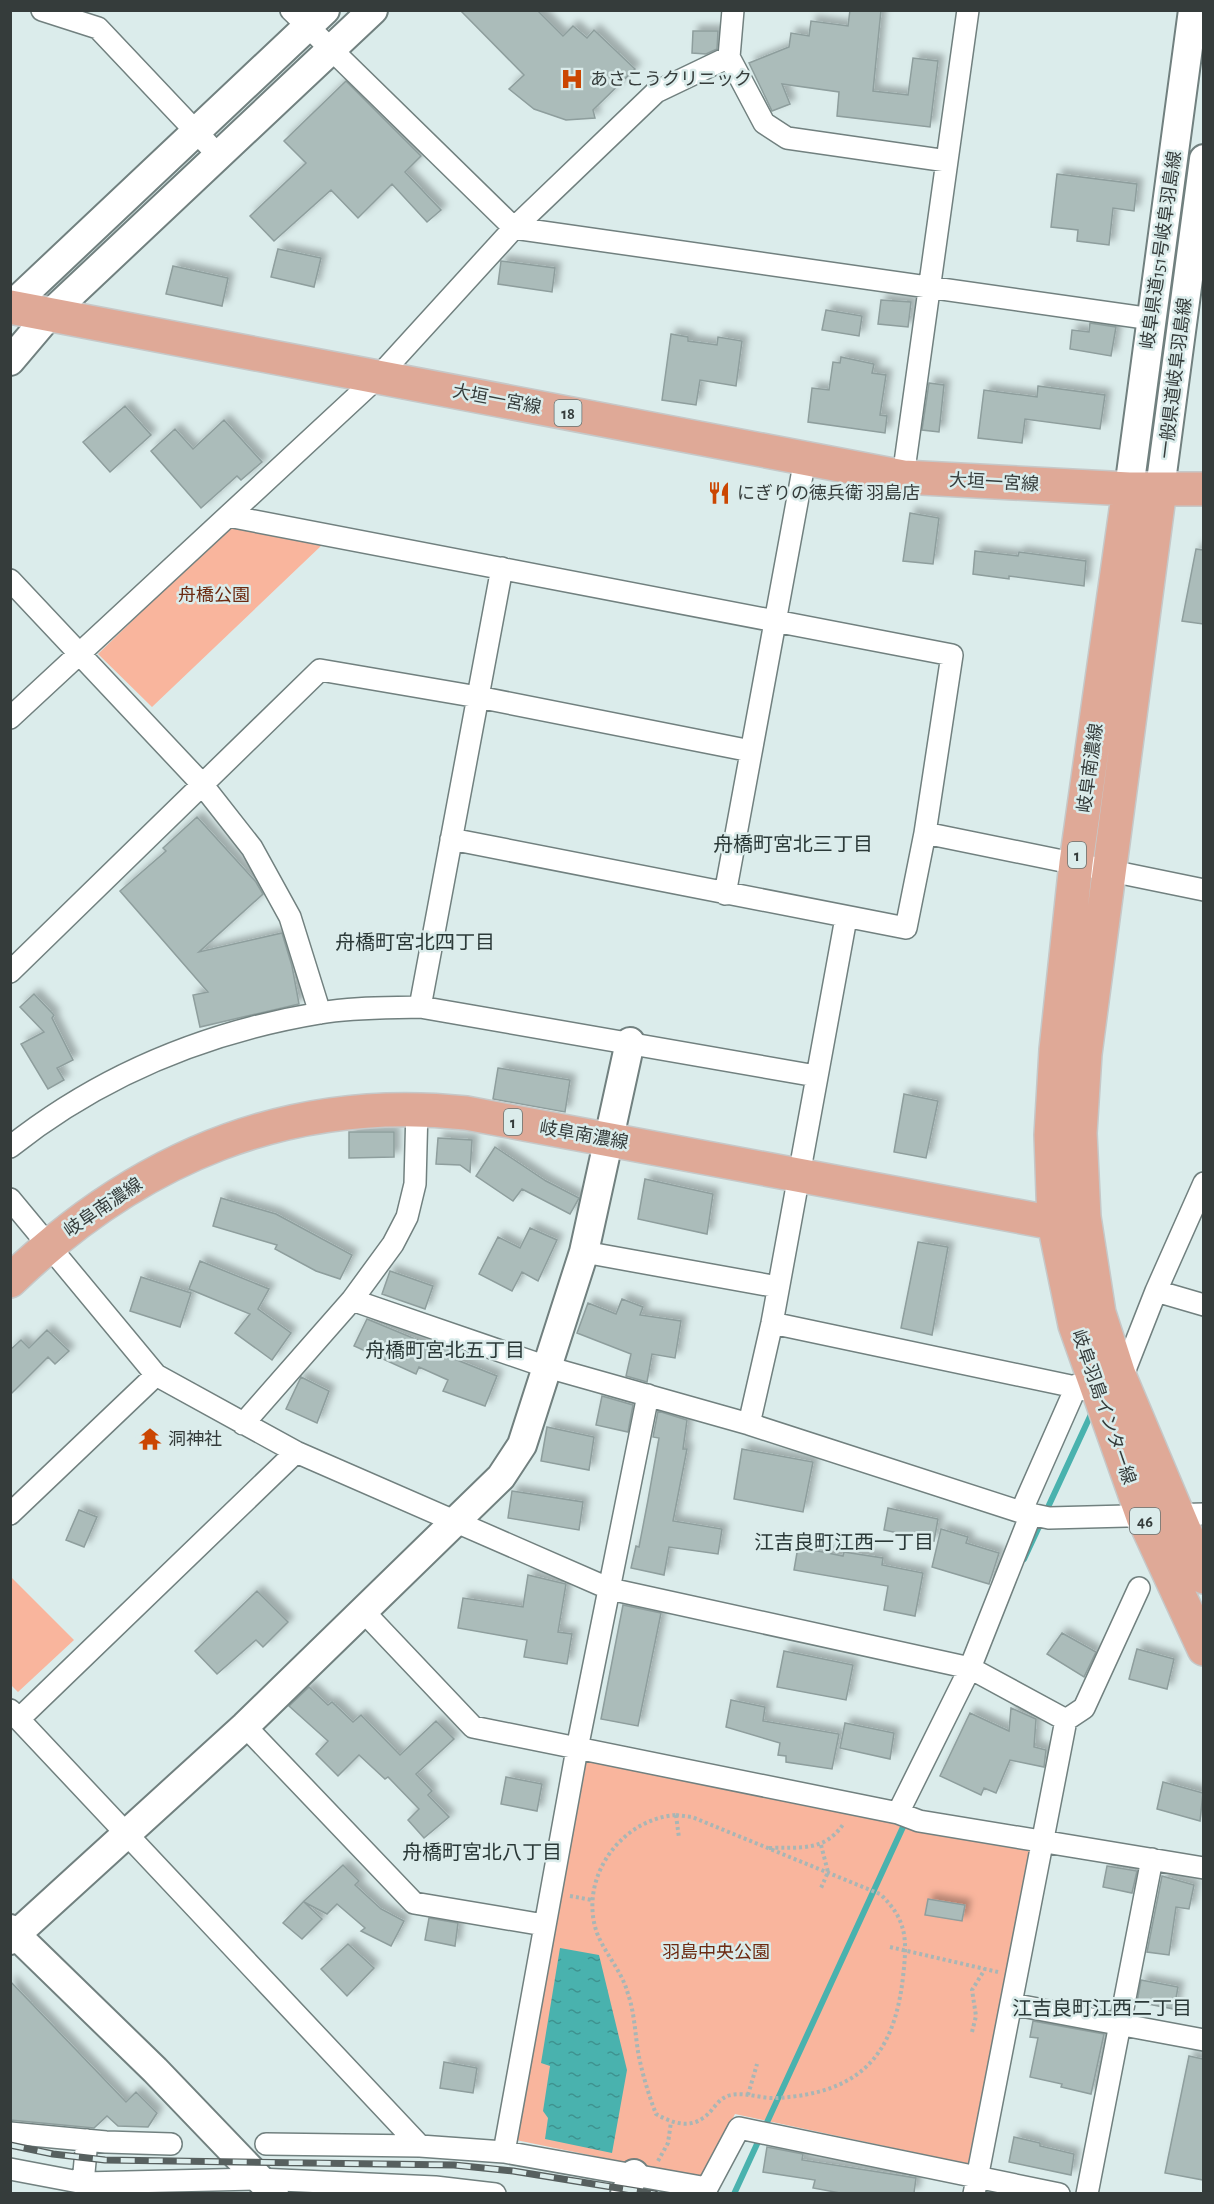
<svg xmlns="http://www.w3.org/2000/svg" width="1214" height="2204" font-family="'Alegreya Sans','Noto Sans JP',sans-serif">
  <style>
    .park { fill: #f9b59d }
    .water { fill: url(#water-ripples) }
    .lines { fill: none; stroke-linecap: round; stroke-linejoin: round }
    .stream { stroke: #49b2ae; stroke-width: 6 }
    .building { fill: #abbcba; stroke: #8e9e9d; stroke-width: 1.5; filter: url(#shadow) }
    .street-casing { stroke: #71807f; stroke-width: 24 }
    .secondary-casing { stroke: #71807f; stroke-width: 32 }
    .primary-casing { stroke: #c6c8c8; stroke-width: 36 }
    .path { stroke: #a8b6b5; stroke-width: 4; stroke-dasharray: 3 3; stroke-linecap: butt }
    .street { stroke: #fff; stroke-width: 21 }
    .secondary { stroke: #fff; stroke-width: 28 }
    .primary { stroke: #dfa997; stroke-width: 33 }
    .rail-casing { stroke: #57605f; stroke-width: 7 }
    .rail { stroke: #dbeceb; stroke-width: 4.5; stroke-dasharray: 14; stroke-linecap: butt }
    .labels { text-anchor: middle; stroke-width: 5; stroke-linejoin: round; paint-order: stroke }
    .shield { fill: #dbeceb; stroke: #677170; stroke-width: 1.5 }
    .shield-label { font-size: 16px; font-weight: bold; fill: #353c3b }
    .poi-label { font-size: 18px; fill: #353c3b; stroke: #dbeceb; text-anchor: start }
    .street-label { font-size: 18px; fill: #353c3b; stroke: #dbeceb }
    .park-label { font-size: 18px; fill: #6c2a11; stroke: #dbeceb }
    .neighbourhood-label { font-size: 20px; fill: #2b3938; stroke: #dbeceb }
  </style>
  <defs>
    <pattern id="water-ripples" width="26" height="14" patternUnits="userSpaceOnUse" patternTransform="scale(1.5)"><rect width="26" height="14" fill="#49b2ae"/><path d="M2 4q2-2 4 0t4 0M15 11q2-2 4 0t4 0" fill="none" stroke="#3e928f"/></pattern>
    <filter id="shadow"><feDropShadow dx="5.5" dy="-5.5" stdDeviation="3" flood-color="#0004"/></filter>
  </defs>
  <rect width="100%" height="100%" fill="#dbeceb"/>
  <path class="park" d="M230 526 322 545 152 707 98 654Z
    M11 1577 74 1640 18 1692 11 1685Z
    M584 1760 1031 1848 968 2164 735 2114 701 2178 516 2140Z"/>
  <path class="water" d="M560 1948 599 1955 627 2070 612 2153 545 2139 548 2118 543 2111 550 2066 541 2063Z"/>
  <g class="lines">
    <path class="stream" d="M1024 1559 1093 1410
      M734 2194 903 1827"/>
  </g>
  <path class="building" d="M460 10H537L563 36 573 26 587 38 594 30 635 69 593 110 595 118 566 120 534 109 509 89 524 75Z
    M850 10H881L873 91 908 95 913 58 938 61 930 127 837 116 839 92 782 84 790 104 772 111 749 63 789 47 791 33 809 36 811 21 848 26Z
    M693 31H718L717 49 706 54 692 53Z
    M346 81 421 156 405 172 441 210 427 222 392 184 358 218 331 190 274 241 250 216 306 163 284 141Z
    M1057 174 1137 184 1134 211 1113 208 1109 245 1077 241 1078 230 1051 227Z
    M278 249 321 258 314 287 271 277Z
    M501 261 555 268 552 292 498 284Z
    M173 266 228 278 222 306 166 294Z
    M881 300 911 302 908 327 878 324Z
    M826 310 862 316 859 336 822 330Z
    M1090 323 1116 327 1111 356 1070 349 1072 330 1089 332Z
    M671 334 688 337V341L717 345 718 337 742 341 736 386 700 380 696 405 662 400Z
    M841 357 874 364 872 373 886 375 880 415 887 416 885 433 808 422 812 388 829 390 833 362 840 363Z
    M929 383 944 385 939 432 922 430Z
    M1038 386 1105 395 1100 429 1025 419 1022 443 978 438 984 390 1037 397Z
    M125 406 151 435 110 472 83 442Z
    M224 420 262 462 241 480 237 476 201 508 151 451 175 429 193 449Z
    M910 513 939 518 933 564 903 561Z
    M1196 549 1203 550V624L1182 621Z
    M975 551 1018 556 1019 552 1086 561 1084 586 1009 576V579L973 574Z
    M197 817 256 882 263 894 199 952 282 933 292 966 299 1004 200 1027 193 995 208 992 120 891 166 851 163 848Z
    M34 994 54 1015 52 1018 73 1060 57 1068 64 1080 48 1089 21 1044 44 1032 20 1007Z
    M498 1068 570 1080 565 1112 493 1099Z
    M904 1094 938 1101 926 1158 894 1152Z
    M349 1132H394V1157L349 1158Z
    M438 1138 472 1140 470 1172 460 1165 436 1164Z
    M495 1147 546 1181 579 1198 570 1214 522 1189 513 1201 476 1176Z
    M645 1179 713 1194 707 1234 638 1219Z
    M221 1198 276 1214 352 1255 340 1279 316 1271 275 1249 277 1245 213 1226Z
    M530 1228 557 1240 538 1281 522 1272 512 1291 479 1274 498 1237 520 1248Z
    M918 1242 948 1247 932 1335 901 1328Z
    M200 1261 269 1289 258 1309 291 1333 272 1360 235 1333 250 1314 189 1289Z
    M390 1271 433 1286 425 1309 382 1294Z
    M141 1277 191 1293 180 1327 130 1311Z
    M622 1299 643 1307 640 1315 681 1321 675 1358 652 1354 647 1382 626 1376 631 1354 577 1333 588 1303 616 1314Z
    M367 1319 432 1346 433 1343 454 1352 452 1358 497 1376 485 1406 443 1391 448 1380 419 1367 416 1374 354 1346Z
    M47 1330 69 1351 55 1364 48 1357 10 1395V1350L21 1340 29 1348Z
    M301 1377 329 1391 317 1423 286 1409Z
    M602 1396 633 1405 628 1432 596 1425Z
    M658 1411 687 1420 683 1449H687L673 1521 722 1529 718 1554 669 1547 664 1575 631 1568 636 1546 639 1547 648 1500 659 1438 653 1437Z
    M547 1427 594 1437 589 1470 541 1461Z
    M742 1449 813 1462 803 1512 734 1499Z
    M512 1491 583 1502 579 1530 508 1518Z
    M888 1508 938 1519 934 1541 884 1530Z
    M79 1510 97 1517 84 1547 66 1540Z
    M941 1529 968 1537 966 1543 999 1553 989 1584 932 1567Z
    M798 1547 843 1556 844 1552 883 1558 882 1565 923 1573 915 1616 884 1610 888 1586 794 1570Z
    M528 1575 566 1584 558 1632 572 1634 567 1664 524 1657 527 1640 458 1628 463 1598 523 1607Z
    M257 1591 288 1622 263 1647 256 1640 217 1674 195 1651Z
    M623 1605 661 1613 638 1726 601 1719Z
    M1062 1633 1096 1652 1084 1677 1047 1654Z
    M1137 1649 1174 1659 1167 1689 1129 1679Z
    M784 1651 853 1665 846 1700 777 1687Z
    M309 1687 328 1705 332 1702 353 1722 361 1715 400 1755 436 1721 454 1739 416 1774 432 1791 428 1795 449 1817 424 1838 408 1820 419 1809 388 1777 385 1779 359 1755 338 1776 316 1754 328 1741 289 1706Z
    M731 1700 765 1707 763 1721 839 1734 832 1769 786 1762V1756L778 1755 780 1743 726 1727Z
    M1011 1708 1036 1719 1034 1747 1046 1750 1044 1767 1010 1760 996 1793 984 1788 981 1795 940 1776 970 1713 1009 1731Z
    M845 1723 894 1733 890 1759 840 1748Z
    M506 1777 542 1784 537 1811 501 1804Z
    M1163 1782 1203 1793 1200 1821 1157 1809Z
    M343 1865 359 1881 355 1885 381 1909 404 1921 391 1946 361 1931 365 1928 337 1904 327 1914 304 1902 322 1919 302 1939 283 1923 304 1901Z
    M1107 1866 1137 1871 1132 1893 1103 1887Z
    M1162 1876 1194 1885 1189 1909 1176 1907 1169 1955 1147 1952Z
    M928 1899 965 1905 962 1921 925 1915Z
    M429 1918 458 1923 455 1946 425 1940Z
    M348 1944 374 1968 347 1996 321 1969Z
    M1141 1980 1178 1987 1174 2009 1137 2002Z
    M10 1981 126 2102 136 2092 157 2113 148 2127 118 2126 107 2116 94 2128 10 2120Z
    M1033 2021 1104 2034 1091 2094 1061 2087 1062 2084 1030 2077 1038 2038 1030 2037Z
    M1189 2056 1203 2059V2180L1165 2173Z
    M444 2062 477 2068 473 2093 440 2088Z
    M1014 2137 1040 2143V2146L1074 2154 1071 2175 1009 2162Z
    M767 2147 803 2154 802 2160 916 2178 914 2193H840L813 2188 815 2180 763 2172Z"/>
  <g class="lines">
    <g class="street-casing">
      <path id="street" d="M42 10 98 28 219 156
        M291 10 514 228 1152 319
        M733 10 729 57 764 123 787 138 947 161
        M903 477 968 10
        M228 516 952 655 925 833 906 928 451 839
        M10 580 201 783 252 848 290 917 320 1013
        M10 718 379 376 514 228 656 92 729 57
        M925 833 1204 890
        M725 894 805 459
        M10 972 320 670 478 697 751 751
        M420 1007 502 568
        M10 1147C101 1075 206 1032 320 1013 353 1007 387 1008 420 1007L816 1076
        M10 1199 156 1375 296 1452 610 1589 970 1668 1066 1720
        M584 1252 778 1287
        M1156 1291 1204 1305
        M352 1300 547 1367 749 1424 1021 1512 1049 1518 1204 1514
        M772 1323 1099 1392
        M1121 1380 1156 1291 1204 1183
        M243 1424 352 1300 393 1244 407 1217 415 1184 417 1108
        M749 1424 772 1323 846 918
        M1021 1512 1077 1385
        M10 1514 156 1375
        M364 1612 473 1727 898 1813 919 1821 1204 1868
        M10 1710 420 2146
        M19 1719 296 1452
        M245 1726 414 1903 544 1925
        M898 1813 970 1668 1031 1514
        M1011 2004 1204 2040
        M10 2133 106 2142 171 2144
        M266 2144 420 2146 504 2152 707 2188 739 2128 1059 2194
        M504 2152 577 1749 648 1395
        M10 2169 84 2183 258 2179 435 2187 495 2194
        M82 2194 87 2140
        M974 2194 1066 1720 1084 1708 1139 1588
        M1087 2194 1152 1859"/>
    </g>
    <g class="secondary-casing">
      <path id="secondary" d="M10 307 325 10
        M10 361 49 315 373 10
        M1129 489 1193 10
        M1160 489 1204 159
        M10 1929 155 2070 274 2194
        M10 1940 245 1726 501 1477 522 1445 584 1252 630 1042
        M625 2194 634 2174"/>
    </g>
    <g class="primary-casing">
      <path id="primary" d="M10 307 903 477 1129 489H1204
        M1129 489 1076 863 1056 1050 1051 1135 1054 1223 1075 1325 1143 1517 1204 1649
        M1160 489 1085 1054 1080 1133 1084 1217 1099 1313 1119 1375 1204 1577
        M10 1281C138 1158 287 1094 466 1113L1054 1223 1084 1217"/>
    </g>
    <path class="path" d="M676 1815 692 1817 880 1894C908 1920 907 1941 903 1977 894 2057 859 2093 777 2098 762 2099 746 2092 731 2095 717 2098 714 2111 703 2118 688 2129 670 2122 656 2114 649 2096 643 2076 639 2057 635 2036 635 2014 628 1994 622 1971 605 1954 597 1933 578 1879 620 1819 676 1815Z
      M676 1815 679 1838
      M821 1845 828 1872 821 1888
      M769 1848C801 1847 825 1852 844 1823
      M570 1896 592 1900
      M890 1947 998 1972
      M972 2032 976 2016 972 1990 985 1969
      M748 2095 757 2064
      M658 2161 668 2143 671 2122"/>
    <use href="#street" class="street"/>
    <use href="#secondary" class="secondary"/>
    <use href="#primary" class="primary"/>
    <g class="rail-casing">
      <path id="rail" d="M10 2145 53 2154 105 2160 454 2165 513 2171 655 2194"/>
    </g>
    <use href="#rail" class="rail"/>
  </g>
  <defs>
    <g id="hospital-bare" transform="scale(1.8)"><path d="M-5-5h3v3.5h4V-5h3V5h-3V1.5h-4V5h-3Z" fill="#cb4602" stroke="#dbeceb" stroke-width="2.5" paint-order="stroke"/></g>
    <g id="restaurant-bare" transform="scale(1.8)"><path d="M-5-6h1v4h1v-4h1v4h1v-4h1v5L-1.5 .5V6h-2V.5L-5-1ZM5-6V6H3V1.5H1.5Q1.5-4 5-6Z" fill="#cb4602" stroke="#dbeceb" stroke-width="2.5" paint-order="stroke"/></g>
    <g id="temple-bare" transform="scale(1.8)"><path d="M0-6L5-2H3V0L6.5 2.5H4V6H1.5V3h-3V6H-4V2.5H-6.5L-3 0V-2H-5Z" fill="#cb4602" stroke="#dbeceb" stroke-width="2.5" paint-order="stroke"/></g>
  </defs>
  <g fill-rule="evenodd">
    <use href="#hospital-bare" x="572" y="79"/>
    <use href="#restaurant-bare" x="719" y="493"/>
    <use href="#temple-bare" x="150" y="1439"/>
  </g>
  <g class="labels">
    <g class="shield">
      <rect x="554.5" y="400" width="27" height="26" rx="4.5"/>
      <rect x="1068" y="842" width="18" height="26" rx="4.5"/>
      <rect x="504" y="1109" width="18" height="26" rx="4.5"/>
      <rect x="1130" y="1508" width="30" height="26" rx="4.5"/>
    </g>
    <g class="shield-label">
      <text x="568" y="419">18</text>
      <text x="1077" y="861">1</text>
      <text x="513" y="1128">1</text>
      <text x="1145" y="1527">46</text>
    </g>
    <g class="poi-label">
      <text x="590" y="85">あさこうクリニック</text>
      <text x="737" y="499">にぎりの徳兵衛 羽島店</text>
      <text x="168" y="1445">洞神社</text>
    </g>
    <g class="street-label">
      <text transform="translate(1161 250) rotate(-82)" y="6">岐阜県道151号岐阜羽島線</text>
      <text transform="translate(1175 378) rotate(-83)" y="6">一般県道岐阜羽島線</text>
      <text transform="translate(497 399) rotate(11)" y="6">大垣一宮線</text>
      <text transform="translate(994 482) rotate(3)" y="6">大垣一宮線</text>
      <text transform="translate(1090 768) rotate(-82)" y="6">岐阜南濃線</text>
      <text transform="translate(584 1135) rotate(10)" y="6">岐阜南濃線</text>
      <text transform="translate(103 1207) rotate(-34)" y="6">岐阜南濃線</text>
      <text transform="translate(1104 1407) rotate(71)" y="6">岐阜羽島インター線</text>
    </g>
    <g class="park-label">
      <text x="214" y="601">舟橋公園</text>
      <text x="716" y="1958">羽島中央公園</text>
    </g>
    <g class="neighbourhood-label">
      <text x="793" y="851">舟橋町宮北三丁目</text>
      <text x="415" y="949">舟橋町宮北四丁目</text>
      <text x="445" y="1357">舟橋町宮北五丁目</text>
      <text x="844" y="1549">江吉良町江西一丁目</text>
      <text x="482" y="1859">舟橋町宮北八丁目</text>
      <text x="1102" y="2015">江吉良町江西二丁目</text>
    </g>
  </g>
  <rect width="1214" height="2204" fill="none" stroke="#353c3b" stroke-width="24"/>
</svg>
